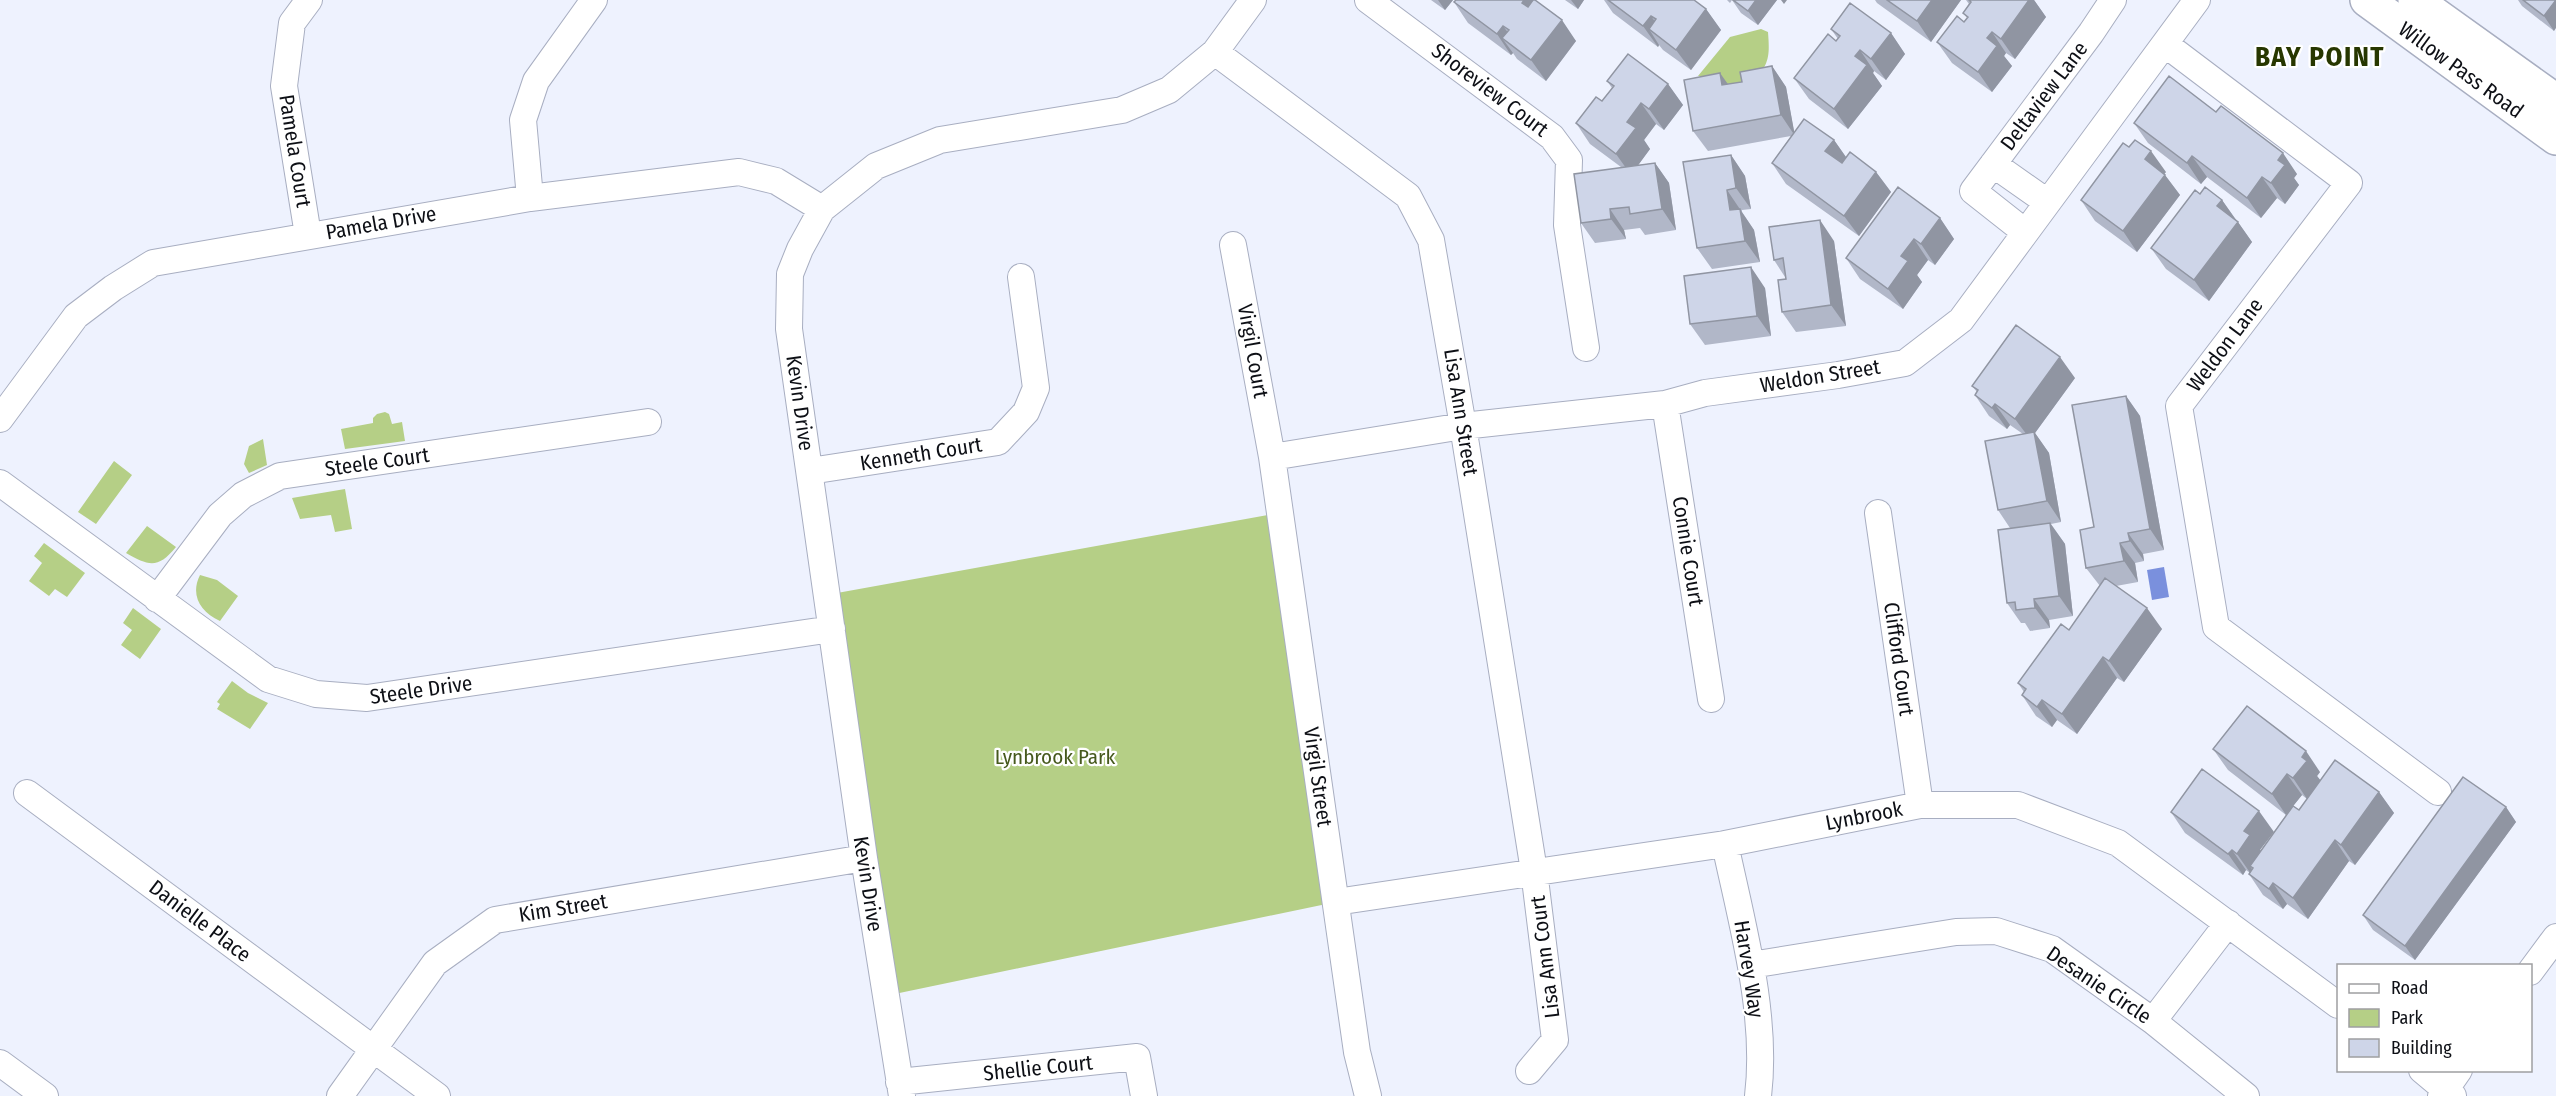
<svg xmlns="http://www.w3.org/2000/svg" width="2556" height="1096" font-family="'Fira Sans Condensed',sans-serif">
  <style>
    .green { fill: #b5cf86 }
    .water { fill: #7a90dd }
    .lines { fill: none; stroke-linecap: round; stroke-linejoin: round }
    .minor-casing { stroke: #a8aec1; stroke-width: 28 }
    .major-casing { stroke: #a8aec1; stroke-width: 36 }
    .minor { stroke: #fff; stroke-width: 26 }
    .major { stroke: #fff; stroke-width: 33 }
    .wall { fill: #b1b7c8; fill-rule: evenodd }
    .shaded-wall { fill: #9095a2 }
    .building { fill: #ced5e8; stroke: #9095a2; stroke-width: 1.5 }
    .labels { text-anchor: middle; stroke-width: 4.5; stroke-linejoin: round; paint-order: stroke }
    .street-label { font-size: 21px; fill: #0d0f15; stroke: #fff }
    .park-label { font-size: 21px; fill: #46591d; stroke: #fff }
    .district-label { font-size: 27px; font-weight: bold; letter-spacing: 1.5px; fill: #273700; stroke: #fff }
  </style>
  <rect width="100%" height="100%" fill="#eef2fe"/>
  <path class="green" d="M1761 29 1768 32C1770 58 1769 64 1752 84L1729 87 1706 77 1698 76 1730 37Z
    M385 412 389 414 392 424 402 422 405 441 345 449 341 429 373 423V418L377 414Z
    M263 439 267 465 249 473 244 464 249 446Z
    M114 461 132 475 96 524 78 512Z
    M345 489 352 529 335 532 331 515 300 519 292 498Z
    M1279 513 1336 902 885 996 826 595Z
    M147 526 176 547C158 569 149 566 126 553Z
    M44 543 85 573 67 597 55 589 49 596 29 581 42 563 34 556Z
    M200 575 217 580 238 596 220 621C200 612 190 595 200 575Z
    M133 608 161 629 140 659 121 645 132 630 123 623Z
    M232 681 248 693 268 703 250 729 217 709 220 704 217 702Z"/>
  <path class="water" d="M2164 567 2169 597 2152 600 2147 570Z"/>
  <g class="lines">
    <g class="minor-casing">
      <path id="minor" d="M1368 0 1552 137 1569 160 1567 225 1586 348
        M2165 44 2349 183 2179 406 2216 627 2438 792
        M1215 52 1408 196 1431 240 1463 426 1534 871 1555 1040 1529 1071
        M1993 164 2047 202
        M530 198 523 120 536 81 594 0
        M2025 232 1973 191 2091 33 2113 0
        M308 235 284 86 292 23 309 0
        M1233 245 1272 457 1357 1052 1368 1096
        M1665 404 1711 699
        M0 419 76 316 113 288 153 263 530 198 739 172 776 181 822 209
        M1272 457 1463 426 1665 404 1705 393 1838 375 1905 363 1961 320 2197 0
        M810 471 998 442 1026 412 1036 388 1021 277
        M0 483 268 679 316 694 367 698 832 629
        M1878 513 1920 805
        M157 599 220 515 243 495 280 476 648 422
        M27 793 437 1096
        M1725 844C1742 924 1768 1015 1758 1096
        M1336 902 1725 844 1920 805H2018L2118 843 2338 1005
        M1751 965 1956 932 1996 931 2052 949 2153 1021 2246 1096
        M2530 972 2556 937
        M2153 1021 2228 923
        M0 1063 45 1096
        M2422 1070 2453 1096
        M899 1082 1137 1057 1144 1096
        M340 1096 435 963 495 920 864 858
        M902 1096 864 858 789 329 790 274 800 249 822 209 876 166 940 140 1122 110 1169 90 1215 52 1253 0
        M2441 1096 2459 1070"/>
    </g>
    <g class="major-casing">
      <path id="major" d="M2367 0 2556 138
        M2415 0 2556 101"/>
    </g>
    <use href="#minor" class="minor"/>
    <use href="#major" class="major"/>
  </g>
  <path class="wall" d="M1431 0H1453L1445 10Z
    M1456 0H1533L1576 41 1546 81 1517 59 1513 53 1511 55 1468 23 1454 2Z
    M1565 0H1584L1578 9Z
    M1604 0H1694L1706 9 1721 30 1691 70 1663 50 1659 45 1658 47 1613 13Z
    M1727 0H1777L1758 25 1741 13 1732 0 1730 3Z
    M1875 0H1961L1931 42 1877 3Z
    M1966 0H2034L2046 17 2015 59 2006 53 2004 56 2012 66 1992 92 1952 63 1937 42 1964 22 1967 18 1963 13 1969 4Z
    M2518 0H2556L2554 31 2522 6Z
    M1831 29 1891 33 1905 54 1886 80 1874 71 1873 73 1882 86 1848 129 1809 99 1794 78 1838 39Z
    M1772 66 1786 87 1794 132 1834 140 1846 157 1876 172 1891 192 1859 236 1786 184 1772 163 1791 136 1708 151 1693 131 1727 84 1742 82Z
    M1607 81 1668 84 1683 105 1664 130 1656 124 1644 140 1650 149 1638 165 1655 163 1669 183 1676 230 1645 235 1640 228 1624 230 1626 239 1595 243 1581 223 1621 167 1590 144 1576 123 1602 101 1612 88Z
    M2134 123 2297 174 2294 178 2299 185 2285 204 2277 198 2261 218 2207 177 2201 184 2148 143Z
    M1731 155 1745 176 1751 209 1742 210V212L1754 230 1760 262 1712 269 1697 248Z
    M2166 172 2164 174 2180 195 2137 252 2095 221 2081 200Z
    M2200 194 2222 200 2252 242 2209 301 2166 269 2151 248Z
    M1940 218 1954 239 1935 265 1928 260 1917 275 1922 282 1903 309 1860 279 1846 258Z
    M1834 241 1846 326 1796 332 1782 312 1785 277 1774 260Z
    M1765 288 1771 336 1705 345 1690 324Z
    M2075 378 2035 433 2049 453 2061 522 2051 524 2065 544 2073 616 2049 620 2050 628 2030 631 2025 623H2021L2007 603 2010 528 1998 510 2023 434 2010 425 2007 429 1989 416 1975 395 1977 392 1972 386Z
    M2126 396 2140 416 2164 550 2143 554 2144 561 2135 563 2138 582 2116 586 2162 629 2124 682 2117 678 2077 734 2057 720 2052 727 2036 716 2022 695 2024 692 2018 683 2069 630 2100 586 2086 568 2094 527Z
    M2213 749 2320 772 2317 776 2320 780 2379 792 2394 813 2355 865 2349 861 2308 919 2287 904 2283 909 2263 895 2249 874 2250 873 2246 870 2243 875 2185 833 2171 812 2261 850 2286 815 2228 770ZM2302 795 2307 799 2299 810 2293 806Z
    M2506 807 2516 822 2415 960 2373 930 2363 915Z"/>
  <path class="shaded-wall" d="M1438 0H1453L1445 10Z
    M1524 0H1533L1543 15 1536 23 1522 3Z
    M1571 0H1584L1578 9Z
    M1756 0H1777L1758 25 1748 11Z
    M1781 0H1787L1784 4Z
    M1932 0H1961L1931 42 1917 21Z
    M2029 0H2034L2046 17 2015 59 2001 39Z
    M2556 0V28L2554 31 2544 16Z
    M1706 9 1721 30 1691 70 1676 50Z
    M1651 16 1665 36 1649 29 1659 45 1658 47 1643 26Z
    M1562 20 1576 41 1546 81 1531 60Z
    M1503 26 1518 46 1502 38 1513 53 1511 55 1497 34Z
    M1992 32 2006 53 2004 56 2012 66 1992 92 1978 72 1987 38Z
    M1891 33 1905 54 1886 80 1871 59Z
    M1860 50 1874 71 1873 73 1882 86 1848 129 1834 109 1855 56Z
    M1772 66 1786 87 1795 136 1781 115Z
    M1720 73 1735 94 1722 85Z
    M1668 84 1683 105 1664 130 1649 109Z
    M1641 103 1656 124 1644 140 1650 149 1631 175 1616 154 1627 122Z
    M1834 140 1848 160 1840 172 1825 151Z
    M2151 151 2166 172 2159 180 2145 159Z
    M2283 153 2297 174 2294 178 2299 185 2285 204 2271 183 2278 160Z
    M1731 155 1745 176 1751 209 1736 188Z
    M2192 156 2207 177 2201 184 2187 163Z
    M1655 163 1669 183 1676 230 1662 209Z
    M1876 172 1891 192 1859 236 1844 216Z
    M2165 175 2180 195 2137 252 2123 231Z
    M2262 177 2277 198 2261 218 2247 198Z
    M1727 190 1754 230 1760 262 1745 241 1730 210Z
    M2222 200 2236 220 2217 206Z
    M1610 209 1624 230 1626 239 1611 219Z
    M1940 218 1954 239 1935 265 1921 244Z
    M1820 220 1834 241 1846 326 1831 305Z
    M2238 222 2252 242 2209 301 2194 280Z
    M1914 239 1928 260 1917 275 1922 282 1903 309 1888 289 1901 256Z
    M1751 267 1765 288 1771 336 1757 316Z
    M2060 357 2075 378 2035 433 2049 453 2061 522 2047 501 2030 439 2015 419Z
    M2126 396 2140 416 2164 550 2150 529Z
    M1995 404 2010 425 2007 429 1992 408Z
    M2050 523 2065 544 2073 616 2059 596Z
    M2128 533 2143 554 2144 561 2130 541Z
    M2120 543 2135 563 2138 582 2124 561Z
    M2034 599 2049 620 2050 628 2035 608Z
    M2147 608 2162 629 2124 682 2109 661Z
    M2103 657 2117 678 2077 734 2062 714Z
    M2042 700 2057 720 2052 727 2037 707Z
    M2306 751 2320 772 2317 776 2321 781 2307 799 2293 778 2302 757Z
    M2287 774 2302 795 2286 815 2272 794Z
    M2379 792 2394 813 2355 865 2341 845Z
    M2506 807 2516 822 2415 960 2405 946Z
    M2259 811 2274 832 2260 850 2265 856 2250 866 2253 871 2251 874 2237 854 2244 831Z
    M2335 840 2349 861 2308 919 2293 898Z
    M2232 850 2246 870 2243 875 2228 854Z
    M2273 883 2287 904 2283 909 2269 889Z"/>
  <path class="building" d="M1456 0H1524L1522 3 1528 7 1533 0H1535L1562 20 1531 60 1502 38 1509 30 1503 26 1497 34 1454 2Z
    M1608 0H1694L1706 9 1676 50 1649 29 1656 19 1651 16 1643 26Z
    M1733 0H1756L1748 11Z
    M1887 0H1932L1917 21Z
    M1969 0H2029L2001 39 1992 32 1987 38 1997 46 1978 72 1937 42 1957 16 1964 22 1968 17 1963 13 1971 2Z
    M2523 0H2556L2544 16Z
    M1850 3 1891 33 1871 59 1860 50 1855 56 1867 65 1834 109 1794 78 1828 34 1836 41 1840 36 1831 29Z
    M1628 54 1668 84 1649 109 1641 103 1627 122 1636 128 1616 154 1576 123 1596 97 1602 101 1614 86 1607 81Z
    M1772 66 1781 115 1693 131 1684 80 1720 73 1722 85 1742 82 1740 72Z
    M2169 76 2216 112 2221 106 2283 153 2278 160 2285 165 2271 183 2262 177 2247 198 2192 156 2187 163 2134 123Z
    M1804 119 1834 140 1825 151 1842 163 1850 152 1876 172 1844 216 1772 163Z
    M2135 140 2151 151 2145 159 2165 175 2123 231 2081 200 2123 143 2129 147Z
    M1731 155 1736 188 1727 190 1730 210 1740 209 1745 241 1697 248 1683 162Z
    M1655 163 1662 209 1630 214 1629 207 1610 209 1611 219 1581 223 1574 174Z
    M1898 187 1940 218 1921 244 1914 239 1901 256 1908 261 1888 289 1846 258Z
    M2205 187 2222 200 2217 206 2238 222 2194 280 2151 248 2195 190 2200 194Z
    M1820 220 1831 305 1782 312 1778 280 1786 279 1783 258 1774 260 1769 227Z
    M1751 267 1757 316 1690 324 1684 276Z
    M2016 325 2060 357 2015 419 1995 404 1992 408 1975 395 1978 390 1972 386Z
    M2126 396 2150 529 2128 533 2130 541 2120 543 2124 561 2086 568 2080 530 2094 527 2072 405Z
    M2034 432 2047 501 1998 510 1985 441Z
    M2050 523 2059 596 2034 599 2035 608 2016 610 2015 602 2007 603 1998 530Z
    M2105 578 2147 608 2109 661 2103 657 2062 714 2042 700 2037 707 2022 695 2026 689 2018 683 2061 624 2069 630Z
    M2247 706 2306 751 2302 757 2307 761 2293 778 2287 774 2272 794 2213 749Z
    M2335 760 2379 792 2341 845 2335 840 2293 898 2273 883 2269 889 2249 874 2253 868 2250 866 2293 806 2299 810Z
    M2202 769 2259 811 2244 831 2250 835 2237 854 2232 850 2228 854 2171 812Z
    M2463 777 2506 807 2405 946 2363 915Z"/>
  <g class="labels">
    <g class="street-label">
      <text transform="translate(2461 70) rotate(36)" y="7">Willow Pass Road</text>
      <text transform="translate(1490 90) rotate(37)" y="7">Shoreview Court</text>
      <text transform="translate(2044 96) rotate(-53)" y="7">Deltaview Lane</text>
      <text transform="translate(295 151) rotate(81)" y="7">Pamela Court</text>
      <text transform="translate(381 223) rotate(-10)" y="7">Pamela Drive</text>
      <text transform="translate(2225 345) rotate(-53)" y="7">Weldon Lane</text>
      <text transform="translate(1253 351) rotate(80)" y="7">Virgil Court</text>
      <text transform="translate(1820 376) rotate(-9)" y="7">Weldon Street</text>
      <text transform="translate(800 403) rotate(82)" y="7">Kevin Drive</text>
      <text transform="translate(1461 412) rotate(81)" y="7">Lisa Ann Street</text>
      <text transform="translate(921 454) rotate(-9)" y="7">Kenneth Court</text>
      <text transform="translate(377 462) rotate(-8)" y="7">Steele Court</text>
      <text transform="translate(1688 551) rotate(81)" y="7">Connie Court</text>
      <text transform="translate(1899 659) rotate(82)" y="7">Clifford Court</text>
      <text transform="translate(421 690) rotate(-8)" y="7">Steele Drive</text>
      <text transform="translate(1318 777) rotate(82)" y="7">Virgil Street</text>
      <text transform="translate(1864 816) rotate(-11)" y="7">Lynbrook</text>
      <text transform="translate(868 884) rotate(81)" y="7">Kevin Drive</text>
      <text transform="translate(563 908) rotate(-9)" y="7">Kim Street</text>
      <text transform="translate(200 921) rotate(37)" y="7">Danielle Place</text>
      <text transform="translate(1545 957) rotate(-97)" y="7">Lisa Ann Court</text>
      <text transform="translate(1749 969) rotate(81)" y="7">Harvey Way</text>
      <text transform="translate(2099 985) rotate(34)" y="7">Desanie Circle</text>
      <text transform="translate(1038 1068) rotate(-6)" y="7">Shellie Court</text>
    </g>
    <g class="park-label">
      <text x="1055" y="764">Lynbrook Park</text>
    </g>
    <g class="district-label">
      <text x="2320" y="66">BAY POINT</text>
    </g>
  </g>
  <rect x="2337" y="964" width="195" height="108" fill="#ffffff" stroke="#9e9fa1" stroke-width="1.5"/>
  <rect x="2349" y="984" width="30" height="9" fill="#ffffff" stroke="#9e9fa1" stroke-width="1.5"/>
  <text x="2391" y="994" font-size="18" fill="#0d0f15">Road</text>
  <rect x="2349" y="1009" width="30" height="18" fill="#b5cf86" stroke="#9e9fa1" stroke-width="1.5"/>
  <text x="2391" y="1024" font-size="18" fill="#0d0f15">Park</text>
  <rect x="2349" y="1039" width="30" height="18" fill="#ced5e8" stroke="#9e9fa1" stroke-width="1.5"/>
  <text x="2391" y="1054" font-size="18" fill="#0d0f15">Building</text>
</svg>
